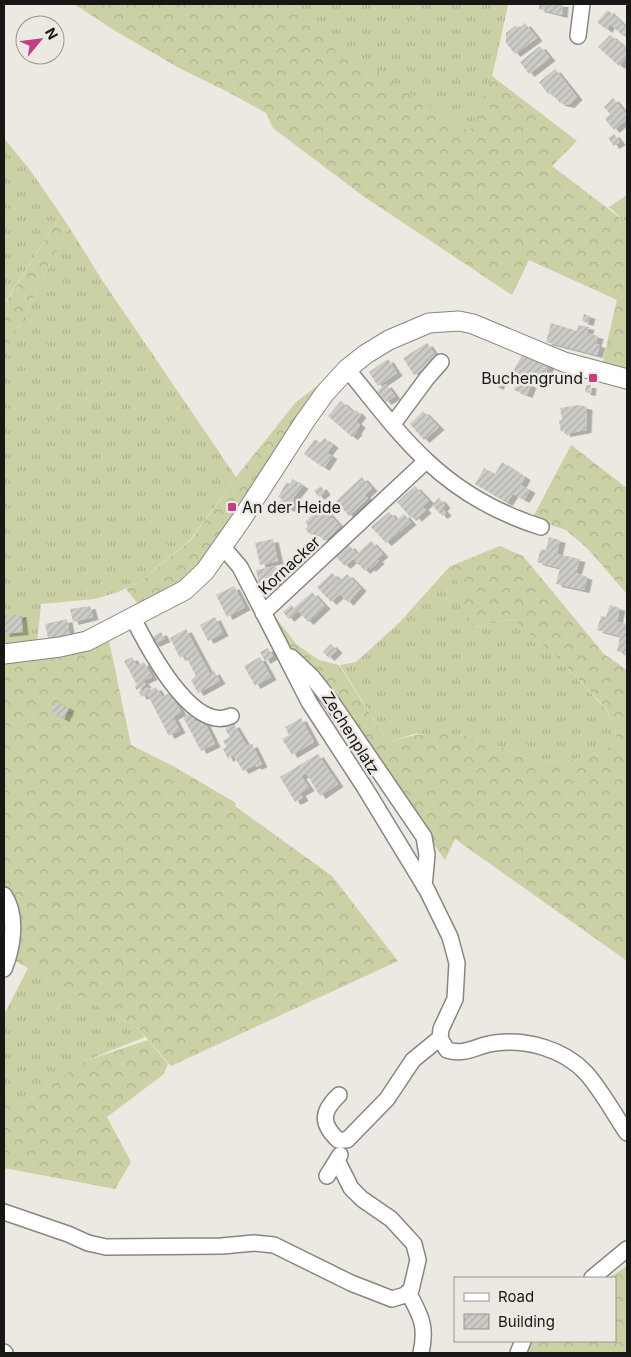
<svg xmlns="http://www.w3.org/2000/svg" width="631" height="1357" font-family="Inter,sans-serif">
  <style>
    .grass { fill: url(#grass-tufts) }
    .forest { fill: url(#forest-crowns) }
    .building { fill: url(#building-hatch); filter: url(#shadow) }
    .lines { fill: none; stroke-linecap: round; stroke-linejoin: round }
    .minor-casing { stroke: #888680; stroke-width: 18 }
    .major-casing { stroke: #888680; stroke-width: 21 }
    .minor { stroke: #fff; stroke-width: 15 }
    .major { stroke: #fff; stroke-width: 19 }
    .poi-dot { fill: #c33f84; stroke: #ece9e3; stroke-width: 2 }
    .labels { text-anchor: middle; stroke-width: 5; stroke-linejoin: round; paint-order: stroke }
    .poi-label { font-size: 16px; fill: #181715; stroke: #ece9e3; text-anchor: end }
    .street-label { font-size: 16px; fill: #181715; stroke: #ece9e3 }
  </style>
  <defs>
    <pattern id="grass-tufts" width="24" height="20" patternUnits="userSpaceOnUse" patternTransform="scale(1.25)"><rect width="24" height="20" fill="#cbd0a5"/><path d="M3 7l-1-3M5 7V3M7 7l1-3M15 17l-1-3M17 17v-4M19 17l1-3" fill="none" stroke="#aeb28d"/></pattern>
    <pattern id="forest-crowns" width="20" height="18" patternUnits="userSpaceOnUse" patternTransform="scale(1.25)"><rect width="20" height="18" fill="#cbd0a5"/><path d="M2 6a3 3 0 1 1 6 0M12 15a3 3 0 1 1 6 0" fill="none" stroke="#aeb28d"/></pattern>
    <pattern id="building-hatch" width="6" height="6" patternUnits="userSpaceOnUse" patternTransform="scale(1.25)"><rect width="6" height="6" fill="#cdcbc5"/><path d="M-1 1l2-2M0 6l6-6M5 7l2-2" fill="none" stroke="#afaea8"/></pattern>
    <filter id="shadow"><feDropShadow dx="5.5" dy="3" stdDeviation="0" flood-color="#0004"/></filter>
  </defs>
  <rect width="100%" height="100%" fill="#ece9e3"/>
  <path class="grass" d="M278 4H504L508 5 492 77 471 133 399 87Z
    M4 138 30 170 61 215 4 304Z
    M627 195V223L609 207Z
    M69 227 102 280 236 477 190 540 140 582 118 592 95 599 41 604 37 644 4 648V355Z
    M451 565 473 627 514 619 560 660 605 708 615 726 616 743 604 751 568 761 536 762 496 745 467 736 439 734H414L388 742 340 665 356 662 399 623Z
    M28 968 138 1028 145 1037 85 1061 22 1104H4V1015Z"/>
  <path class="forest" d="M74 4H278L286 8 400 87 470 132 492 76 577 141 552 166 627 223V371L602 365 617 300 529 260 512 295 363 196 273 128 266 113 226 91 179 68 117 32Z
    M61 215 69 227 4 355V305Z
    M331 375 205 558 190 576 142 609 126 589 140 582 191 540 236 477 295 403Z
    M571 445 627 488V594L587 548 566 530 532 519Z
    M500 546 523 556 604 654 627 670V961L455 839 445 860 307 666 287 642 273 614 297 645 319 660 339 665 388 742 415 735 440 733 467 736 496 745 536 762 568 761 604 751 616 743 615 726 605 707 560 660 513 619 473 627 451 566Z
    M108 636 131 745 173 766 236 803 235 806 332 876 398 961 171 1066 138 1028 4 955V658Z
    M148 1040 168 1064 164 1074 107 1117 131 1162 115 1189 4 1168V1104H22L85 1061Z
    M627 1266V1353H524L526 1341H615V1278H609Z"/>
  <path class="building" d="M539 4H563L562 15 539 9Z
    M608 10 627 28V32L623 36 610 24 607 30 597 22Z
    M525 23 537 38 515 54 506 43V33L515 26 521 27Z
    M610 35 627 49V56L619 66 598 47Z
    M540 46 550 58 529 74 520 62Z
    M555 69 577 97 569 105 560 103 551 93 548 94 539 82Z
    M613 98 627 115V119L614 130 605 119 610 114 604 107Z
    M614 134 620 142 614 146 608 138Z
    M584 314 590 316 588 323 582 321Z
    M551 323 577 331 578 325 589 327 587 333 598 336 596 344 600 345 597 355 546 342Z
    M427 343 439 360 414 375 403 358Z
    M523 354 549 366 541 383 513 371Z
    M388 359 397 373 378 386 369 372Z
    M497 374 503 377 498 387 492 384Z
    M519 379 531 385 527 395 514 390Z
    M386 384 395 396 386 402 377 391Z
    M586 385H591L590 393 585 392Z
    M341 401 353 412 356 410 361 415 356 421 360 425 356 431 357 432 352 437 328 416Z
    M579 405 587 407 586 430 565 434 564 431 561 432 559 421 562 420 560 408Z
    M423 411 439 427 424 440 410 424Z
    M324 438 333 445 327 453 332 456 324 468 304 454 315 439 320 443Z
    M502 462 525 477 521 485 530 490 524 500 513 494 507 503 475 484 484 468 495 474Z
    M362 477 372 488 365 495 368 498 349 516 336 501Z
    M293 479 303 486 294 497V502L289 509 279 503 282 499 278 497 287 482 290 484Z
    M321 486 325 492 319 497 314 491Z
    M415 486 429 501 423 507 426 510 416 519 414 515 411 518 397 502Z
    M439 498 445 505 442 508 446 513 442 516 432 505Z
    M322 506 340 526 325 541 315 532 311 535 305 529 308 526 305 522Z
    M389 512 397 520 404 514 411 522 386 543 371 527Z
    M549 537 560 540 557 554 580 559 576 573 587 577 584 590 556 584 560 568 537 562 541 549 546 550Z
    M273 539 278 561 260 565 255 543Z
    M371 541 383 554 377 559 379 561 370 569 369 567 365 571 353 559 345 566 336 557 349 545 357 554Z
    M276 566 279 581 277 582V585L272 586 271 582 259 585 256 570Z
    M332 573 340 581 347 574 361 588 348 603 340 594 331 602 317 587Z
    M234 586 245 607 227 617 216 595Z
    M312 592 325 606 308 622 298 611 289 619 283 612 291 605 294 608Z
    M610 605 620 608 617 622 627 624V654L617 651 620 636 597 630 601 616 606 617Z
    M90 606 93 617 73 622 70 609Z
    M21 614 23 632 4 634V616Z
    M215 617 223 633 208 641 200 625Z
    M67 619 70 637 49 642 45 624Z
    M186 629 210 674 214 671 220 681 198 693 191 680 196 676 185 655 180 658 170 638Z
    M161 632 165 639 154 644 150 638Z
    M331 644 337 650 329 658 323 652Z
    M268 648 273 656 265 661 260 652Z
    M132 657 137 666 144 662 152 677 143 681 146 685 136 690 135 686 137 685 124 661Z
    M260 657 271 677 255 686 244 666Z
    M148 687 150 690 156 687 162 697 170 693 181 712 173 717 180 730 169 736 147 694 141 697 139 692Z
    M56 701 69 708 64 719 51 712Z
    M192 712 197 722 203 719 215 744 201 751 183 717Z
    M301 718 314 742 292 755 282 739 289 735 285 727Z
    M234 724 247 746 252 744 262 764 256 767 255 765 243 771 233 755 228 759 223 749 227 747 223 741 230 737 225 729Z
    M318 754 338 784 320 796 306 773 301 776 309 788 300 793 303 798 295 802 280 777Z"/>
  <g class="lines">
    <g class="minor-casing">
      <path id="minor" d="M578 36 582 4
        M347 369C373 400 398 435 428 462 460 492 500 514 541 527
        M393 424 427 378 441 362
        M223 547 240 567 309 702 365 788 427 890 450 937 457 963 455 999 441 1029 440 1038 447 1050C466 1056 477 1045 495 1043 527 1039 564 1049 586 1073 602 1091 614 1114 627 1133
        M263 613 426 461
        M133 618C147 646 192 734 231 716
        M291 657 312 677 331 701 424 837 427 855 424 886
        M4 895C18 916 13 947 4 969
        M339 1095C322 1111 320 1123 338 1140H347L387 1099 413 1060 440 1038
        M327 1176 340 1155
        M4 1212 68 1234 88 1243 106 1247 222 1246 254 1243 274 1245 351 1283 392 1299 405 1295 411 1290 418 1260 414 1244 391 1219 362 1199 351 1188 337 1160
        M592 1278 627 1249
        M408 1292C421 1316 427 1326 421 1353
        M4 1352 5 1353
        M518 1353 523 1341"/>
    </g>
    <g class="major-casing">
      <path id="major" d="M4 654 60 647 87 641 185 590 205 571 241 520 305 421 325 393 347 369 366 354 389 340 429 323 459 321 473 324 564 362 627 379"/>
    </g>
    <use href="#minor" class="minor"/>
    <use href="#major" class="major"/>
  </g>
  <g class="poi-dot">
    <rect x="588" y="373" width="10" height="10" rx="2.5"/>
    <rect x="227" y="502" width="10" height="10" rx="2.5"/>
  </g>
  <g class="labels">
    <g class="poi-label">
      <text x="583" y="384">Buchengrund</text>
      <text x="242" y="513" text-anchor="start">An der Heide</text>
    </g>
    <g class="street-label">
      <text transform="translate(289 565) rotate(-43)" y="6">Kornacker</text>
      <text transform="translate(351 733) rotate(58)" y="6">Zechenplatz</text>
    </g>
  </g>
  <rect width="631" height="1357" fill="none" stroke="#181715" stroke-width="10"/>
  <rect x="454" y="1277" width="162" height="65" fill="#ece9e3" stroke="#979591"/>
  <rect x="464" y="1293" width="25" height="8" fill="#ffffff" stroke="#979591"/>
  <text x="498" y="1302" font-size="15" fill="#181715">Road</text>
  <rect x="464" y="1314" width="25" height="15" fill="url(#building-hatch)" stroke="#979591"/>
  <text x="498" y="1327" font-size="15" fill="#181715">Building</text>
  <g transform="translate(40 40) rotate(61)"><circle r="24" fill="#ece9e3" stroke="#979591"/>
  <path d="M0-4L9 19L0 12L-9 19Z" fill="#c33f84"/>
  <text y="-8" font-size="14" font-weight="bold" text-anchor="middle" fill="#181715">N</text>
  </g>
</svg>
